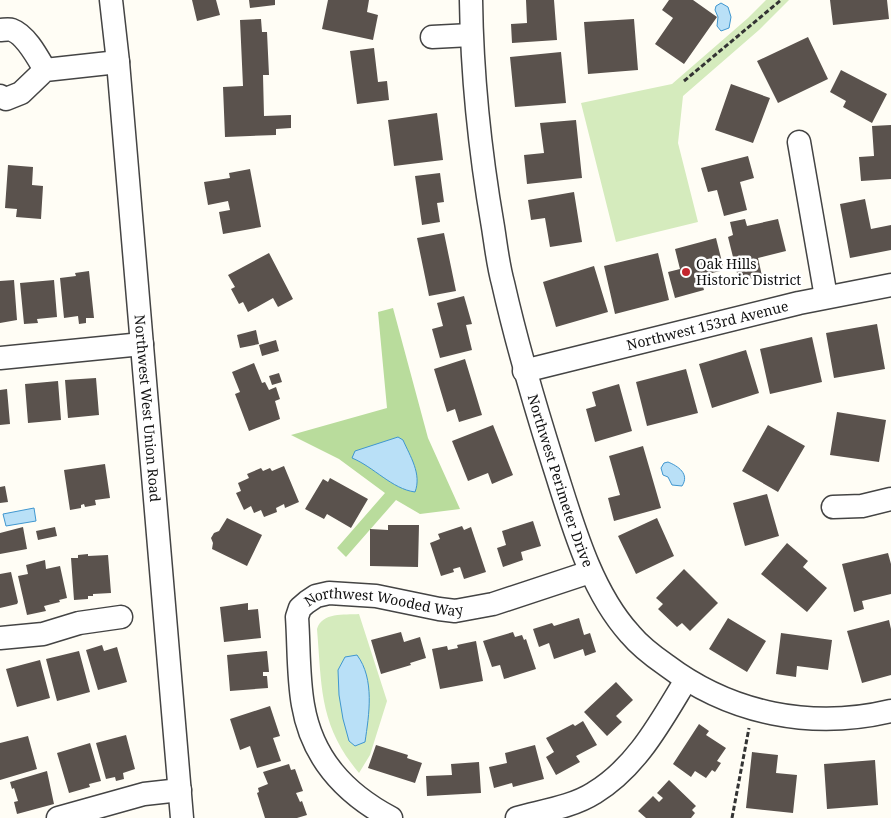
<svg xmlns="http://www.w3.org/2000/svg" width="891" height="818" font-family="'Noto Serif',serif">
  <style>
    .green { fill: #d5ebbd }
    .forest { fill: #b9dc9c }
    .water { fill: #b9e0f7; stroke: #3f96cf }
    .building { fill: #5a524d }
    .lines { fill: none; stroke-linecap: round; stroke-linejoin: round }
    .minor-casing { stroke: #444; stroke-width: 25 }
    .path { stroke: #333; stroke-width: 3; stroke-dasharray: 5 2.5; stroke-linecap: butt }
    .minor { stroke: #fff; stroke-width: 22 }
    .poi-dot { fill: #c4262e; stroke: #fff; stroke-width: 2 }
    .labels { text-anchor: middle; stroke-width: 5; stroke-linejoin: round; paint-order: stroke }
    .poi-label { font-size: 14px; fill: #111; stroke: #fff; text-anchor: start }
    .street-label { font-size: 14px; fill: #111; stroke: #fff }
  </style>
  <rect width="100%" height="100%" fill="#fffdf5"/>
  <path class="green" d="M766 0H789L759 30 683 96 678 143 698 222 616 242 581 103 672 84 748 18Z
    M359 614 387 701 370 755 359 773C319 725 322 688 317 629 322 612 344 615 359 614Z"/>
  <path class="forest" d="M393 308 428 438 460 509 420 514 396 500 346 557 337 548 385 493 339 459 291 435 387 408 378 312Z"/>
  <path class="water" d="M721 3 728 7 731 17 729 28 721 31 717 26 718 17 715 10 716 6Z
    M398 437 403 440C410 456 422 474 415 492 392 489 374 467 352 458L355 451Z
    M668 462C678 466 690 474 682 486L672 485 668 477 663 475 661 468 664 463Z
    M34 508 36 521 6 526 3 514Z
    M357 655C375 679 369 715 365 742L355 746 349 741 343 719 339 695 338 670 345 657Z"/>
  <path class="building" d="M192 0H216L220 15 197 21Z
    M249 0H275V5L250 8Z
    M328 0H369L367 12 378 15 373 40 322 29Z
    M526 0H554L557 40 512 43 511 24 527 23Z
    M669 0H693L717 17 684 64 655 44 673 18 662 10Z
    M830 0H887L889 19 833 25Z
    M261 19 262 32H267L269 75H263L264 116 291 115V128L276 129V135L225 137 223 87 243 86 240 20Z
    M634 19 638 70 588 74 584 22Z
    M808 37 828 79 778 103 757 61Z
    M374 48 378 82 387 81 389 100 357 104 350 51Z
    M561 52 566 103 515 107 510 57Z
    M841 70 887 94 872 123 843 107 846 101 830 92Z
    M731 84 770 98 753 143 715 130Z
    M437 113 443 160 394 166 388 120Z
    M576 120 582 178 527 184 524 155 544 153 540 123Z
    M891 125V179L861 181 859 157 874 156 872 126Z
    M748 156 754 178 740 182 747 210 724 216 717 190 708 192 701 168Z
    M8 165 33 167 32 185 43 186 41 219 16 217 17 209 5 208Z
    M250 169 261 227 223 234 219 212 230 210 228 201 208 205 204 182 230 178 229 173Z
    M440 173 444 202 437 203 440 222 422 225 415 176Z
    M574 192 582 242 550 247 545 218 531 220 528 200Z
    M865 199 871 229 891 225V250L850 258 840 204Z
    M745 219 747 226 778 219 786 251 758 258 762 276 739 281 728 237 733 235 730 222Z
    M444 233 456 291 429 296 417 238Z
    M716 238 724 270 700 276 704 290 675 298 668 272 680 269 675 249Z
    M269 253 293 299 278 307 273 298 248 312 243 302 239 304 231 289 235 287 228 275Z
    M658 253 669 300 615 314 604 266Z
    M594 266 608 312 556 327 543 282Z
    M89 271 94 318H86V323L79 324 78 316 64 318 60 278 76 276 75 273Z
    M14 280 17 320 0 323V281Z
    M54 280 57 317 37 319 38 323 24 324 20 283Z
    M464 296 472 324 466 325 472 350 440 358 432 329 443 326 437 303Z
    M877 324 885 369 834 378 826 333Z
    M256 330 259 344 240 348 237 335Z
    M812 337 822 382 770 394 760 349Z
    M276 340 279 351 262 356 259 345Z
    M746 350 759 393 712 408 699 364Z
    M465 359 482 415 459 422 455 409 447 412 434 369Z
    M254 363 262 383 265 382 269 390 276 387 280 399 275 401 280 419 249 431 235 394 240 392 232 372Z
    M686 369 698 413 647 426 636 382Z
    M279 373 282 382 272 385 269 376Z
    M96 378 99 415 68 418 65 380Z
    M58 381 61 420 28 423 25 384Z
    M619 384 632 431 595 442 586 409 596 406 592 392Z
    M7 389 10 424 0 425V390Z
    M837 412 886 420 879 462 830 455Z
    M493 425 513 475 492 484 488 473 468 481 452 441Z
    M768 425 805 446 778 492 742 471Z
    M643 446 661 508 614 521 608 498 620 495 609 456Z
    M105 464 110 498 95 500 96 505 85 507 84 504 81 505V508L70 510 64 470Z
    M284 466 299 502 285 508 284 504 276 508 277 512 264 517 261 510 254 513 251 506 244 510 236 493 241 491 238 483 249 478 247 474 261 468 263 471 270 468 272 471Z
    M330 478 368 499 351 528 327 514 324 519 305 509 323 479 328 482Z
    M5 486 8 502 0 503V487Z
    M767 494 779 536 745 546 733 503Z
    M227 518 262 535 247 566 212 549 213 543 211 538 214 533 219 531Z
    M657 518 674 556 636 574 618 536Z
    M533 521 541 546 521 552 523 560 503 567 497 548 506 545 502 531Z
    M388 525H419L418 567 370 566V529L388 530Z
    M462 526 464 530 471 527 486 572 464 579 460 567 453 569 454 572 441 576 430 543 440 539 438 534Z
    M23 527 27 549 0 554V533Z
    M55 527 57 536 38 540 36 531Z
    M787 543 808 561 803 567 827 588 807 612 761 574Z
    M888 553 891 564V594L862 601 864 609 854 612 842 564Z
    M88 554V556L108 555 111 593 93 594V596H88V599L74 600 71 558H78V555Z
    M45 560 46 569 60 566 67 598 59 600 60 602 44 606 46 611 27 615 18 576 28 574 26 565Z
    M684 569 718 603 690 631 682 623 677 627 658 609 663 604 656 598Z
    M11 572 18 602 17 604 0 608V574Z
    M248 603V610L258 609 261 638 224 642 220 607Z
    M579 618 584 635 590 633 596 652 585 656 583 649 554 659 549 643 539 647 533 629 552 623 554 626Z
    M728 618 766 641 747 672 709 649Z
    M889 620 891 629V675L862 683 847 631Z
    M401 632 404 642 420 637 426 658 410 663 411 665 381 674 371 640Z
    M513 632 515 637 522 635 524 640 526 639 536 669 504 679 500 665 492 667 483 641Z
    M781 633 832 640 828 670 797 666 796 677 776 674Z
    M476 641 483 681 440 689 432 649 447 646 448 650 458 648 457 645Z
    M102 645 104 651 117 647 127 682 98 690 86 650Z
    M79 651 90 692 57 701 46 659Z
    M267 651 269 672H263V676H267L268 688 230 691 227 655Z
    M40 660 50 698 17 707 6 669Z
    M616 682 633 700 616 716 622 722 607 736 584 712Z
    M270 706 280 736 273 738 281 761 257 768 250 746 240 750 230 719Z
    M583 721 597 745 576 756 580 762 556 775 546 757 554 752 546 738 573 724 575 726Z
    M699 724 709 731 706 735 726 748 717 761 721 763 715 772 712 770 706 778 695 771 691 777 673 764Z
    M126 735 135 769 123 773 124 779 116 781 115 777 106 779 96 743Z
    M28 736 37 769 0 780V743Z
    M90 743 101 781 89 784 90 787 69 793 57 753Z
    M376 745 408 755 407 758 422 763 415 783 368 768Z
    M535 745 544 779 513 787 512 783 494 788 489 767 507 763 505 753Z
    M752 752 778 755 776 773 797 775 793 813 746 808Z
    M875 760 878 805 827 809 824 764Z
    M479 762 481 793 427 796 426 776 452 775 451 764Z
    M289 764 291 770 295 769 303 791 296 793 300 802 302 801 307 815 297 818H265L257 793 259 792 258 788 268 784 263 772Z
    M47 771 54 804 17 814 14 802 18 801 14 788 12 789 10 782Z
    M669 780 696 806 692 810 695 813 691 818H646L638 811 653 796 659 802 663 798 657 793Z"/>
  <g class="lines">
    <g class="minor-casing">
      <g id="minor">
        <path id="s1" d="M111 0 118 62 182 818"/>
        <path id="s2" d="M471 0C472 76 480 152 493 227 496 246 498 265 503 283 517 345 535 406 554 466 572 522 590 590 630 634 640 646 653 656 666 665 731 714 812 730 891 711"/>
        <path d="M0 30C3 30 9 29 12 30 26 35 38 58 45 70"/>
        <path d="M432 37 471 35"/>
        <path d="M0 96 6 99 21 93 45 70 118 62"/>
        <path d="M799 142 826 297"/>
        <path d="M0 358 142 344"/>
        <path id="s3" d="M524 371 799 303 891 285"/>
        <path d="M833 507 862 506 891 499"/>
        <path d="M0 638 43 634 79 623 121 617"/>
        <path d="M58 818 144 794 180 790"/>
        <path id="s4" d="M391 818C344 793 312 758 303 705 298 677 299 646 297 617L300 608 307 602 316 596 329 593 376 596 439 609 455 611 493 604 590 572"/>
        <path d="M517 818C542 811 572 807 594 793 637 767 661 721 686 680"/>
      </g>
    </g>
    <path class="path" d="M684 81 781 0
      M732 818 749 728"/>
    <use href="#minor" class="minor"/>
  </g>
  <circle class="poi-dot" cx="686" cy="272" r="5"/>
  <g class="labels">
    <g class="poi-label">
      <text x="696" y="269">Oak Hills<tspan x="696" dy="16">Historic District</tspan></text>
    </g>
    <g class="street-label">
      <text dy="5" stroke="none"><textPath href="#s3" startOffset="189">Northwest 153rd Avenue</textPath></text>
      <text dy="5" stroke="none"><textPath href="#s1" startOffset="410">Northwest West Union Road</textPath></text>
      <text dy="5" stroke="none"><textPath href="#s2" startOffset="491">Northwest Perimeter Drive</textPath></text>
      <text dy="5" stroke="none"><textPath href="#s4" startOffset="335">Northwest Wooded Way</textPath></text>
    </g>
  </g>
</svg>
